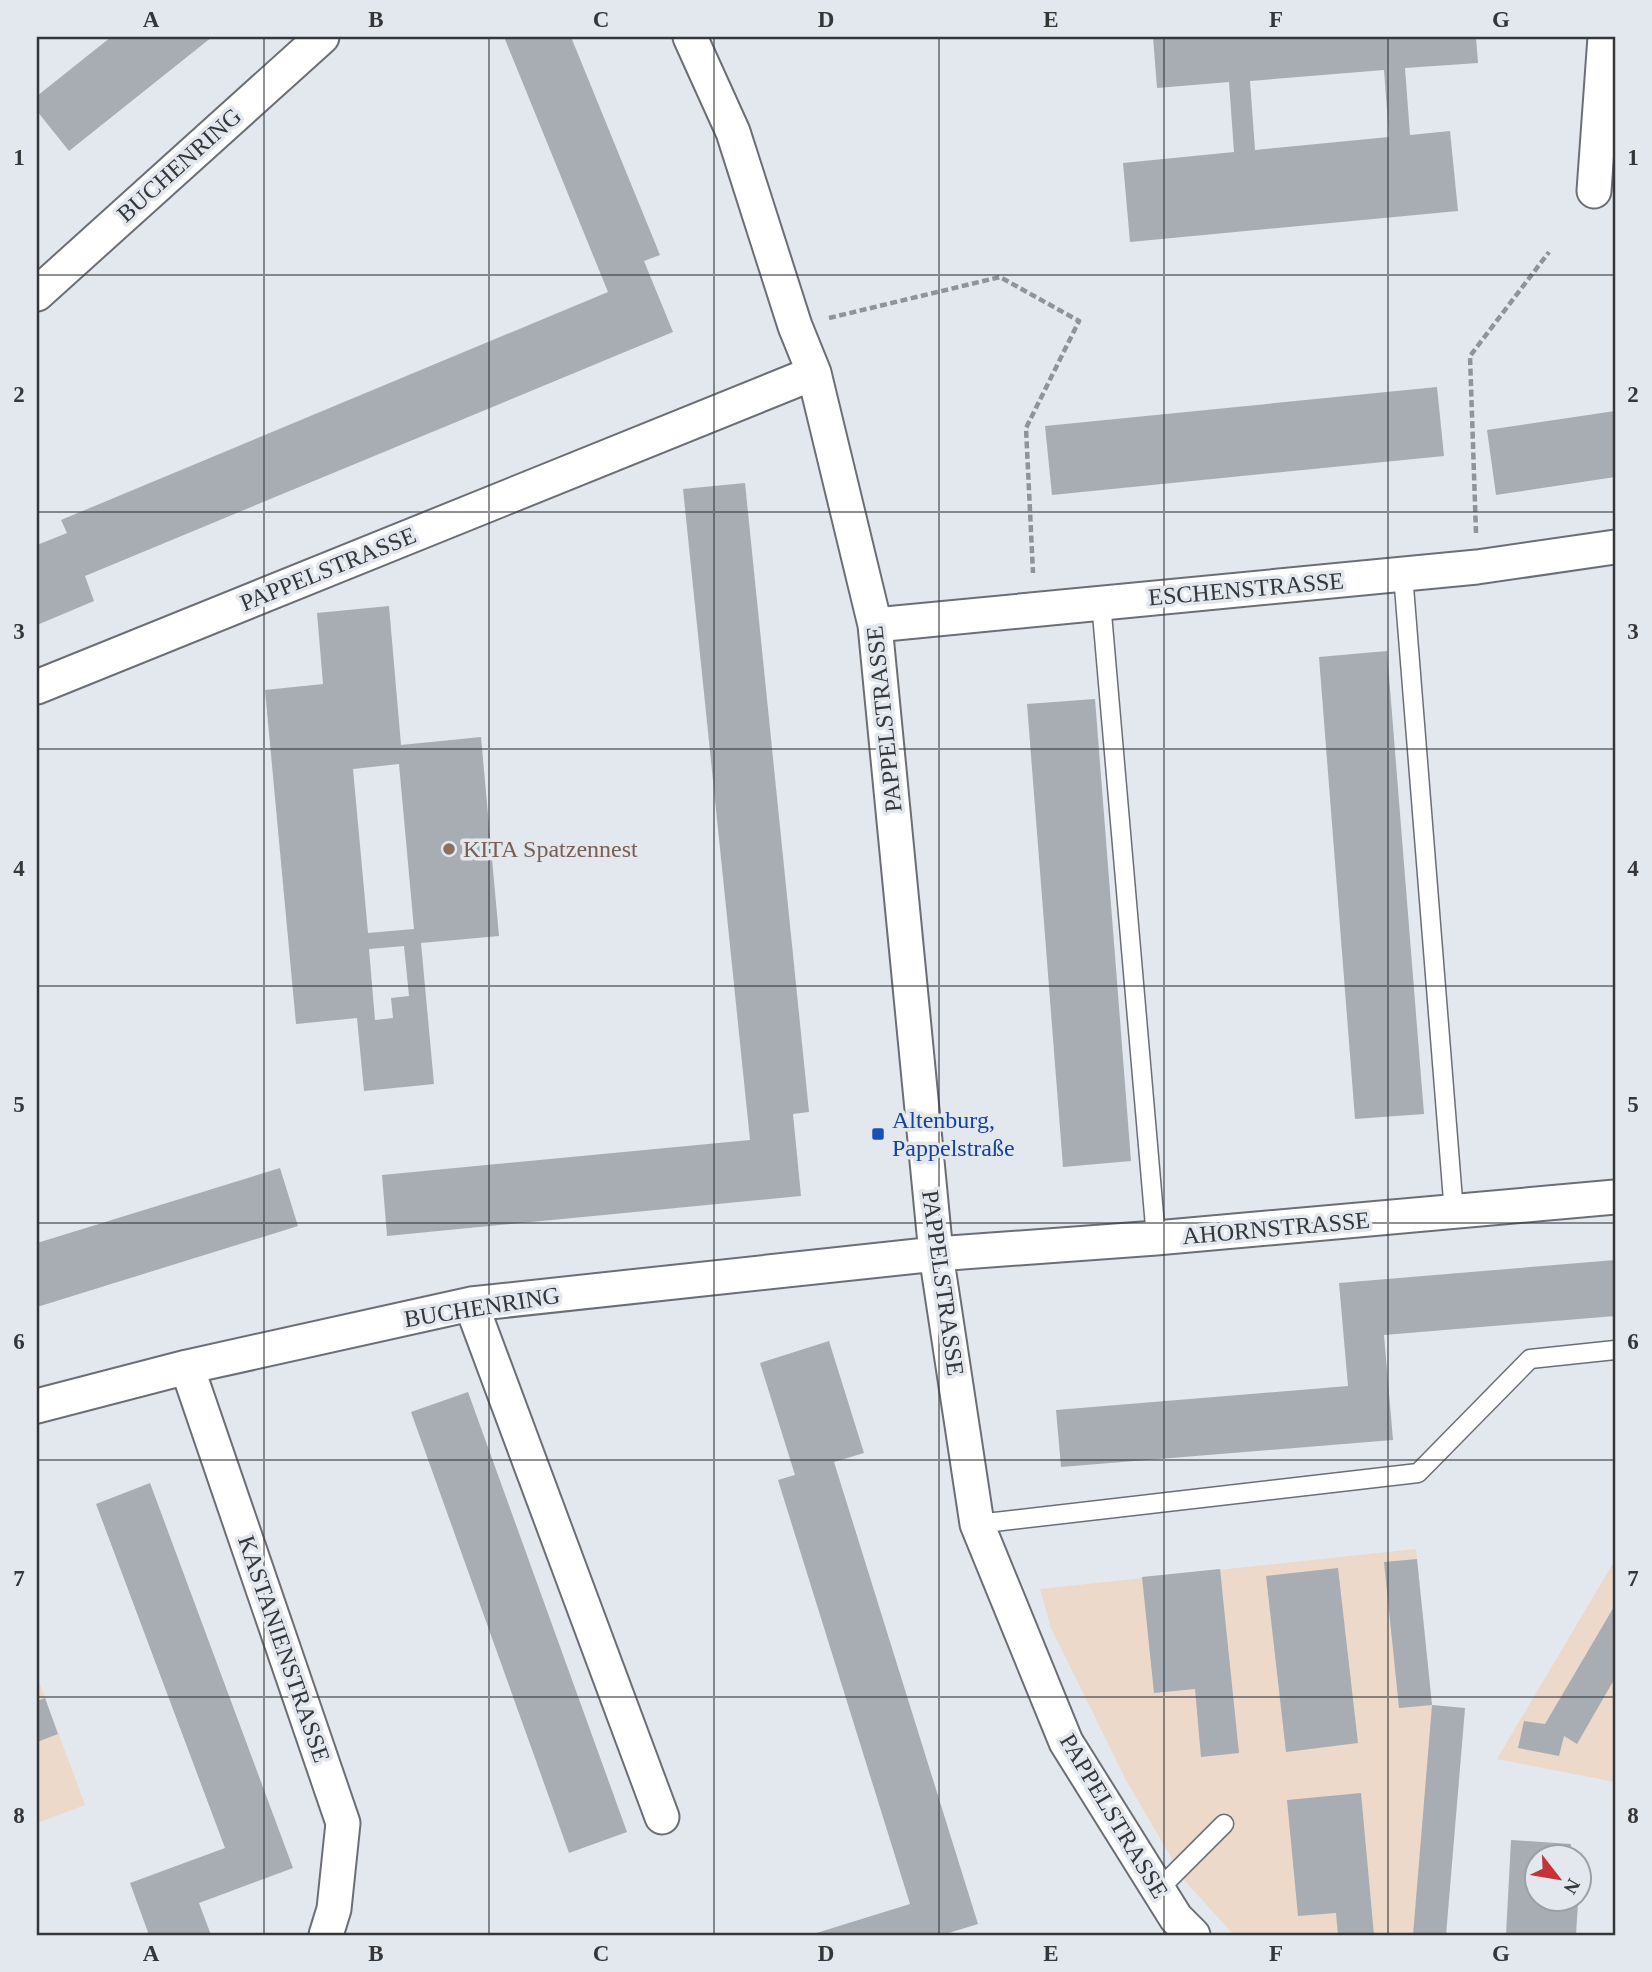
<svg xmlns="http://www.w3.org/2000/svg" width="1652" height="1972" font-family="'Times New Roman',serif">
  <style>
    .industrial { fill: #ecd9c9 }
    .building { fill: #a8adb3; fill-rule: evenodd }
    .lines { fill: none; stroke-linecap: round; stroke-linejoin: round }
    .lane-casing { stroke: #6b6f75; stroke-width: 21 }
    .street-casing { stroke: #6b6f75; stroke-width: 37 }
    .path { stroke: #909398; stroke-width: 4.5; stroke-dasharray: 7 3.5; stroke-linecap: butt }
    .lane { stroke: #fff; stroke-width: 18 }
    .street { stroke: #fff; stroke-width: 33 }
    .grid { fill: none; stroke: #343638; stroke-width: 2; stroke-opacity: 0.55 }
    .education-dot { fill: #8d6e63; stroke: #e3e7ee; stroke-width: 2.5 }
    .transit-dot { fill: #1a4fb4; stroke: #e3e7ee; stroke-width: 2.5 }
    .labels { text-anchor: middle; stroke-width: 7; stroke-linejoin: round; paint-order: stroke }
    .street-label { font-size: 24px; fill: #343638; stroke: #e3e7ee }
    .education-label { font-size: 24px; fill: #785e54; stroke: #e3e7ee; text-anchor: start }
    .transit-label { font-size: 24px; fill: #164399; stroke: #e3e7ee; text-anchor: start }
    .neatline { fill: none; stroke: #343638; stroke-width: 2.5 }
    .grid-label { font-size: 23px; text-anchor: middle; font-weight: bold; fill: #343638 }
  </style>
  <rect width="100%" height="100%" fill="#e3e7ee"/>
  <path class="industrial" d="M1416 1549 1432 1705 1465 1708 1446 1935H1234L1185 1881 1126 1780 1051 1628 1040 1589Z
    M1615 1560V1782L1497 1759Z
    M37 1676 85 1805 37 1823Z"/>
  <path class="building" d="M111 37H212L69 151 37 111V96Z
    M504 37H571L660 255 644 261 673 332 85 576 94 601 37 625V545L67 533 61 520 608 292Z
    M1153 37H1476L1478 63 1405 68 1410 135 1450 131 1458 211 1130 242 1123 163 1234 152 1229 82 1157 88ZM1384 70 1389 137 1255 150 1250 81Z
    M1437 387 1444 456 1052 495 1045 426Z
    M1615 411V477L1496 495 1487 430Z
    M745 483 809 1112 793 1114 801 1196 387 1236 382 1175 750 1140 683 489Z
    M389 606 401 745 481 737 499 936 421 943 434 1084 364 1091 357 1018 296 1024 265 690 323 684 317 613ZM399 764 414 929 368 933 353 769ZM404 946 409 996 391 998 393 1018 375 1020 369 949Z
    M1387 651 1424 1114 1355 1119 1319 657Z
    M1095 699 1131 1161 1063 1167 1027 704Z
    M280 1168 298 1226 37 1307V1243Z
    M1615 1260V1316L1384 1335 1393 1440 1061 1467 1056 1410 1348 1386 1339 1283Z
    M829 1341 864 1453 834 1462 978 1924 942 1935H810L910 1904 778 1480 795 1475 760 1363Z
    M468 1392 627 1832 569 1853 411 1412Z
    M150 1483 293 1868 199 1903 211 1935H149L130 1883 225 1848 96 1504Z
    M1417 1559 1432 1705 1399 1708 1384 1562Z
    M1338 1568 1358 1743 1286 1752 1266 1576Z
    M1220 1569 1239 1753 1201 1757 1195 1689 1154 1693 1142 1577Z
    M1615 1605V1678L1577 1744 1564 1736 1559 1756 1518 1748 1524 1721 1545 1724Z
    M45 1698 58 1734 37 1742V1701Z
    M1432 1705 1465 1708 1446 1935H1413Z
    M1361 1793 1374 1935H1338L1336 1913 1298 1916 1287 1800Z
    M1511 1840 1571 1844 1570 1856H1536V1898H1568L1567 1903H1578L1576 1935H1506Z"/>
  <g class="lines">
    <g class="lane-casing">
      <path id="lane" d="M1403 574 1454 1213
        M1101 602 1156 1238
        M977 1524 1418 1473 1530 1359 1615 1350
        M1158 1890 1224 1824"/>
    </g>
    <g class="street-casing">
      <path id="street" d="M690 37 733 132 795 326 814 373 875 625 936 1254 977 1524 1066 1742 1176 1918 1193 1935
        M1594 191 1605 37
        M37 294 322 37
        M875 625 1477 567 1615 547
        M37 687 814 373
        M471 1304 662 1817
        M187 1367 343 1823 334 1909 326 1935
        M37 1406 187 1367 471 1304 936 1254 1156 1238 1615 1197"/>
    </g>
    <path class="path" d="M829 318 1000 277 1079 321 1026 428 1033 573
      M1476 533 1470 356 1549 252"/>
    <use href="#lane" class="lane"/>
    <use href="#street" class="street"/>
  </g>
  <path class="grid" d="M264 37V1935M489 37V1935M714 37V1935M939 37V1935M1164 37V1935M1388 37V1935M37 275H1615M37 512H1615M37 749H1615M37 986H1615M37 1223H1615M37 1460H1615M37 1697H1615"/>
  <circle class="education-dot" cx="449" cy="849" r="7"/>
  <rect class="transit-dot" x="871" y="1127" width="14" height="14" rx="3.5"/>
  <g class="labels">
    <g class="street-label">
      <text transform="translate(179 165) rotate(-42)" y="8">BUCHENRING</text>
      <text transform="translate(328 569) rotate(-22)" y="8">PAPPELSTRASSE</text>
      <text transform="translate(1246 589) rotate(-5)" y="8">ESCHENSTRASSE</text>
      <text transform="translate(884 719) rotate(-96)" y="8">PAPPELSTRASSE</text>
      <text transform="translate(1276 1228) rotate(-5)" y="8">AHORNSTRASSE</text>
      <text transform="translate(943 1283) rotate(82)" y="8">PAPPELSTRASSE</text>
      <text transform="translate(482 1307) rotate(-9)" y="8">BUCHENRING</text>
      <text transform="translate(284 1649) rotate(71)" y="8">KASTANIENSTRASSE</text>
      <text transform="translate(1114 1816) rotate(59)" y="8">PAPPELSTRASSE</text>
    </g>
    <g class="education-label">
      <text x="463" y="857">KITA Spatzennest</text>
    </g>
    <g class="transit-label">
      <text x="892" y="1128">Altenburg,<tspan x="892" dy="28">Pappelstraße</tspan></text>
    </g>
  </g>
  <rect width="1652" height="1972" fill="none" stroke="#e3e7ee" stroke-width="77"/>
  <g transform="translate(1558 1878) rotate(121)"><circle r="33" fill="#e3e7ee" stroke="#9da0a5" stroke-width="2"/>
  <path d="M0-5L12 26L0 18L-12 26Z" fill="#c33339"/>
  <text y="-10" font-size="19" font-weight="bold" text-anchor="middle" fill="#343638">N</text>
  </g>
  <rect x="38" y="38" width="1576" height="1896" class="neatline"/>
  <g class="grid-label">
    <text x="151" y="27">A</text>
    <text x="376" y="27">B</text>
    <text x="601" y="27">C</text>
    <text x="826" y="27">D</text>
    <text x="1051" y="27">E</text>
    <text x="1276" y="27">F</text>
    <text x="1501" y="27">G</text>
    <text x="19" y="165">1</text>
    <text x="1633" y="165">1</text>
    <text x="19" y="402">2</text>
    <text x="1633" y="402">2</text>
    <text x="19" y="639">3</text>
    <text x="1633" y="639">3</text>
    <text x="19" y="876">4</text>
    <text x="1633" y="876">4</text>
    <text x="19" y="1112">5</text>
    <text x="1633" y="1112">5</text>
    <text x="19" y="1349">6</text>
    <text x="1633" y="1349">6</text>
    <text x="19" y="1586">7</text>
    <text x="1633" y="1586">7</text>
    <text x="19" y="1823">8</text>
    <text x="1633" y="1823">8</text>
    <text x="151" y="1961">A</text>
    <text x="376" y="1961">B</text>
    <text x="601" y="1961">C</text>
    <text x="826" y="1961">D</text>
    <text x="1051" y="1961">E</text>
    <text x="1276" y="1961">F</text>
    <text x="1501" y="1961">G</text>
  </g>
</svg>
